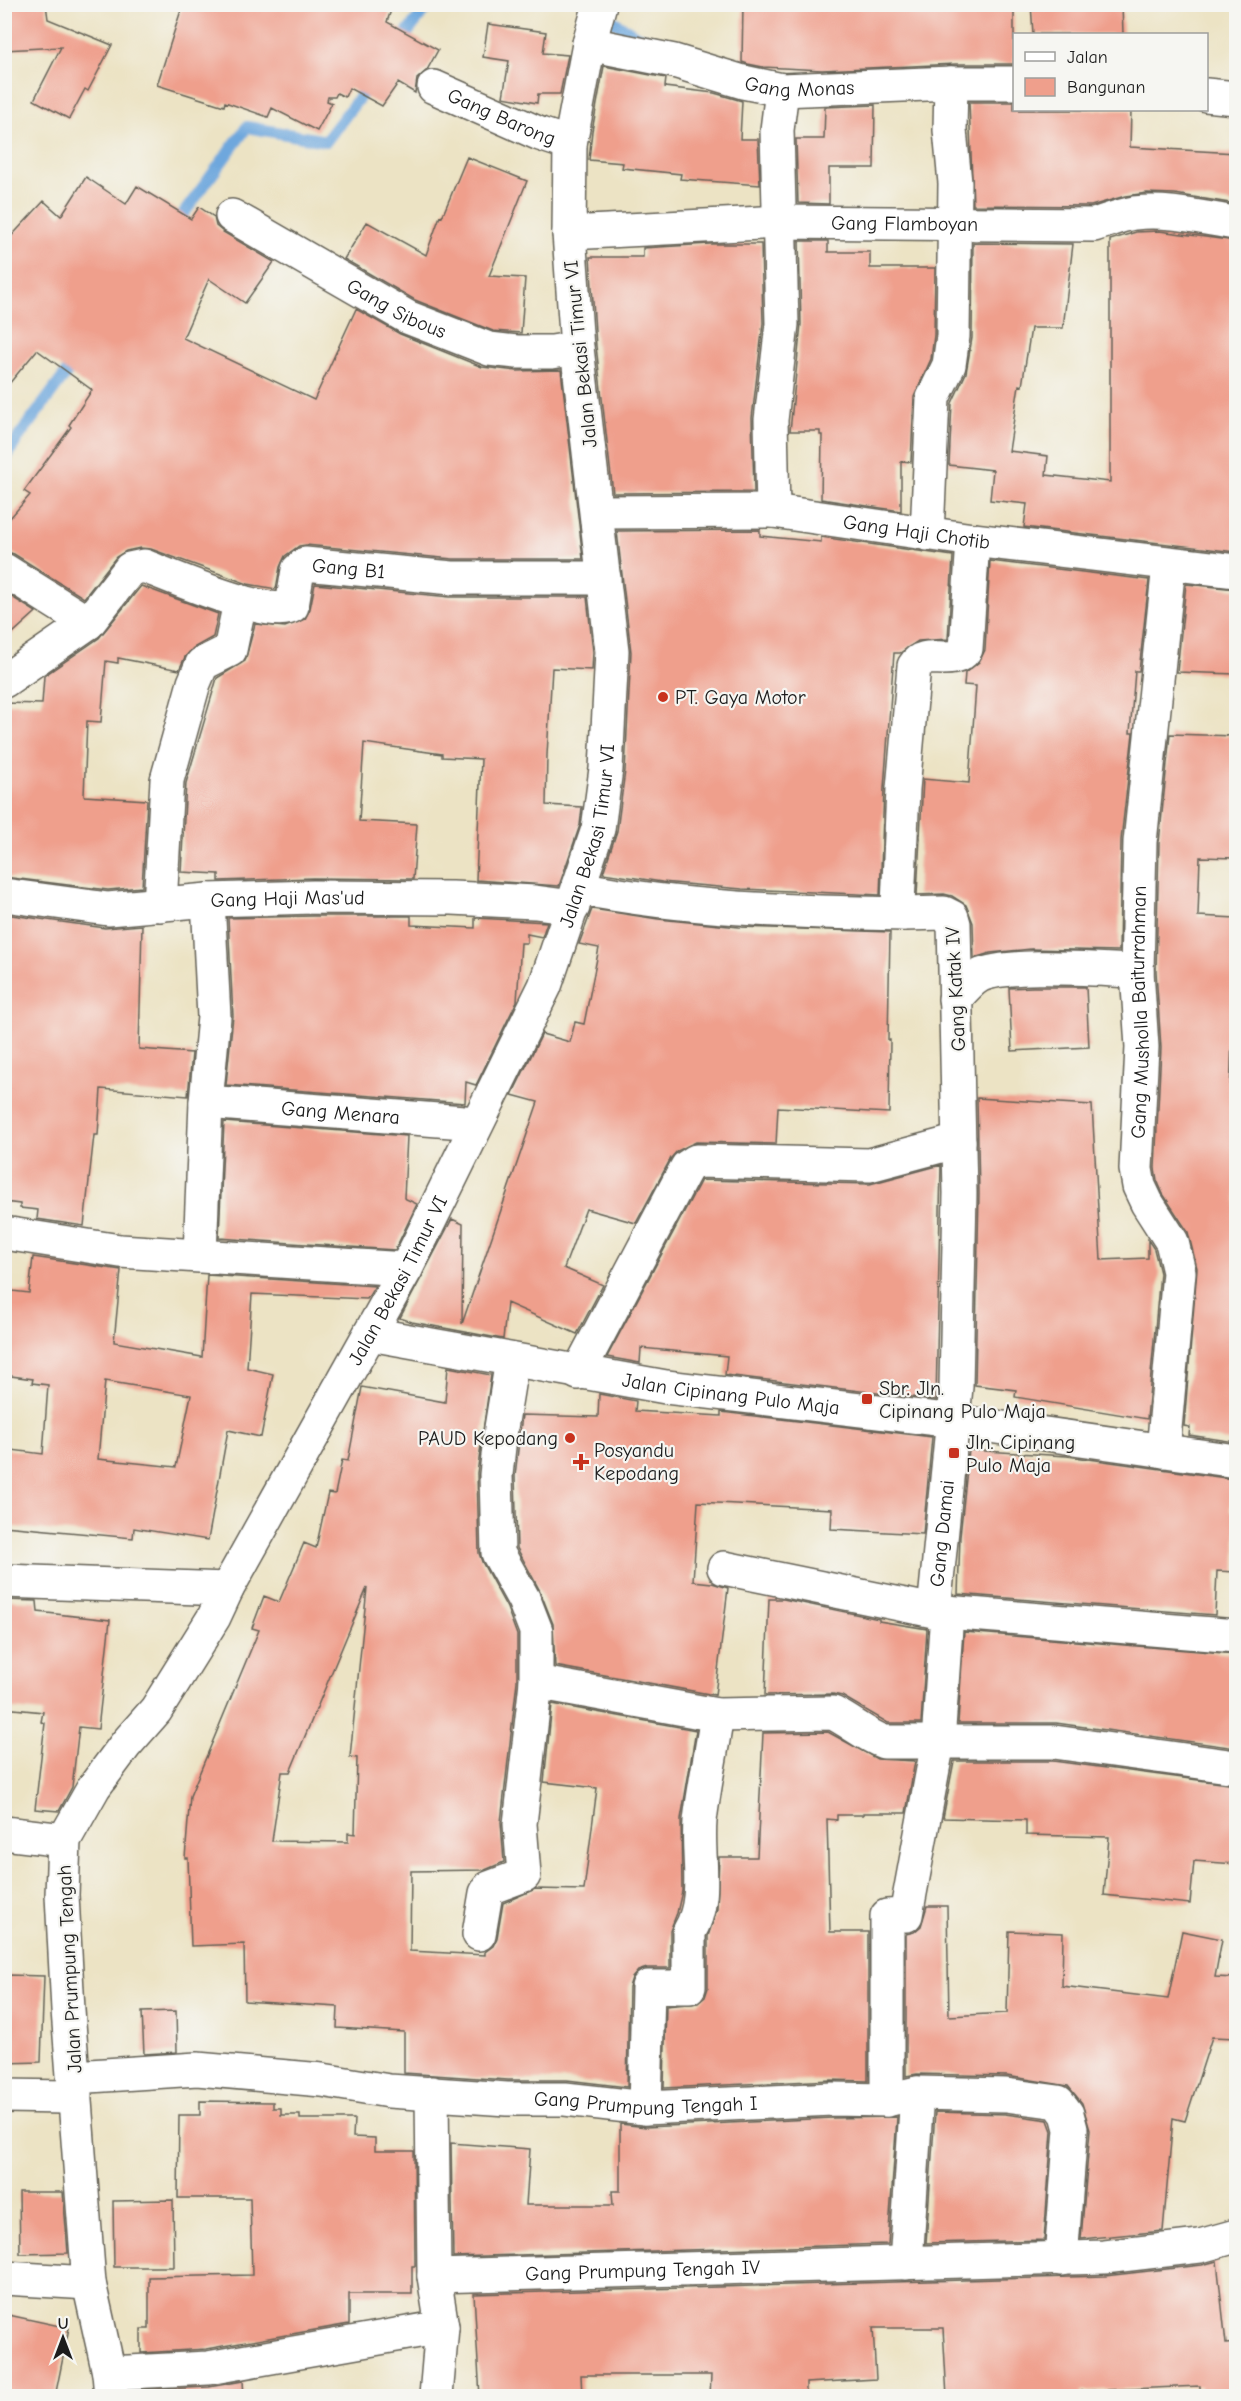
<svg xmlns="http://www.w3.org/2000/svg" width="1241" height="2401" font-family="'Comic Neue',sans-serif">
  <style>
    .lines { fill: none; stroke-linecap: round; stroke-linejoin: round }
    .stream { stroke: #6ea7dd; stroke-width: 12 }
    .building { fill: #ef9f8c; fill-rule: evenodd }
    .minor-casing { stroke: #656257; stroke-width: 36 }
    .tertiary-casing { stroke: #656257; stroke-width: 36 }
    .minor { stroke: #fff; stroke-width: 33 }
    .tertiary { stroke: #fff; stroke-width: 33 }
    .poi-dot { fill: #c8321e; stroke: #f6f6f2; stroke-width: 2 }
    .labels { text-anchor: middle; stroke-width: 4.5; stroke-linejoin: round; paint-order: stroke }
    .street-label { font-size: 20px; fill: #1c1c1c; stroke: #f6f6f2 }
    .poi-label { font-size: 20px; fill: #1c1c1c; stroke: #f6f6f2; text-anchor: start }
  </style>
  <rect width="100%" height="100%" fill="#f6f6f2"/>
  <filter id="ink" filterUnits="userSpaceOnUse"><feTurbulence type="fractalNoise" baseFrequency=".0167" numOctaves="2"/><feDisplacementMap in="SourceGraphic" scale="12" xChannelSelector="R" yChannelSelector="G"/><feConvolveMatrix kernelMatrix="1 2 1 2 8 2 1 2 1" color-interpolation-filters="sRGB"/></filter>
  <filter id="wash" filterUnits="userSpaceOnUse"><feTurbulence type="fractalNoise" baseFrequency=".008" numOctaves="4" result="noise"/><feDisplacementMap in="SourceGraphic" scale="24" xChannelSelector="R" yChannelSelector="G"/><feGaussianBlur stdDeviation="1.35" result="paint"/><feColorMatrix in="noise" values="0 0 0 0 0 0 0 0 0 0 0 0 0 0 0 0 0 1.4 0 .05"/><feComposite in="paint" operator="in"/></filter>
  <g filter="url(#wash)">
    <rect width="100%" height="100%" fill="#ece3c4"/>
    <g class="lines">
      <path class="stream" d="M600 13 638 37 653 41
        M397 46 424 11 433 4
        M173 228 247 127 326 141 371 82
        M4 461 18 438 76 360"/>
    </g>
    <g id="blocks">
      <path class="building" d="M4 4H46L48 19 112 45 88 91 85 89 69 119 34 100 61 47 4 50Z
        M183 4H393L387 22 438 50 427 70 417 79 415 93 398 83 382 106 349 88 345 97 337 93 335 97H328L327 101 332 103 317 131 272 108 268 117 225 102 224 106 157 85Z
        M743 4H942L943 11 1014 9V64H956L822 70 763 67 748 64 742 62Z
        M1031 4H1122L1123 34H1033Z
        M488 24 546 32 543 53 568 55 560 94H538L537 103 503 97 509 61 483 57Z
        M604 66 666 78 665 87 714 93 742 101 740 139H758L760 185 680 179 681 174 622 168 623 163 589 160 592 131Z
        M969 102H1014V110H1131L1130 147 1236 153V204L1175 194 1147 193 1125 196 1091 206 973 205Z
        M875 105 874 168H829V204L798 203 796 139H824L825 107Z
        M467 157 527 181 489 276 525 278 521 333 493 331 415 300 344 259 367 222 426 255 440 216 442 217Z
        M86 177 126 204 137 186 191 219 199 207 214 217 216 226 223 232 274 262 245 303 209 279 183 338 314 400 356 309 400 334 482 367 517 371 561 370 583 559H453L306 545 299 546 285 556 280 567 276 589 248 584 151 549 140 548 126 551 116 557 84 598 14 554 4 551V525L30 495 24 491 71 427 69 425 92 390 37 350 4 390V244L44 201 61 216Z
        M1159 231 1236 241V552L1024 527 1027 504 990 500 993 470 949 465 952 403 966 373 972 338 973 243 1073 244 1063 328H1031L1022 386 1019 385 1009 451 1048 456 1046 475 1110 482V240L1136 232Z
        M799 241H828V252H870V268H935L934 335 931 359 914 397 911 462 901 461V511L821 499 822 435H820V431H790L801 324Z
        M710 244H761L763 323 752 418 754 492 613 493 596 346 590 257H643V248Z
        M760 530V536L821 542V537L953 556 948 639 918 641 900 653H894L884 788 880 895 742 889 662 882 603 873 617 831 625 771 631 652 617 531Z
        M990 561 1149 580 1139 671H1135L1130 733H1133L1121 840 1119 951 1031 949 990 953 974 958 973 923 966 905 952 896 944 894 917 895 923 779 969 783 976 686 964 685 965 673 979 662 985 650Z
        M315 584 450 597H587L593 652 592 670 552 668 547 755 546 805 582 807 580 825 559 886 476 880 481 759 442 757V754L364 743 359 821 417 824 413 879 313 878 219 881V874L181 872 186 783 217 678 245 661 255 624 285 627 305 619 310 609Z
        M1186 584 1236 589V674L1177 672Z
        M141 586 218 614 213 637 193 648 185 657 179 670 118 658V663L106 661 101 722 87 721 84 796 147 800 142 887 108 890 4 877V703L42 704 44 676 99 638Z
        M4 592 36 612 4 641Z
        M1170 734 1236 736V858L1200 857 1198 916 1236 918V1007H1233L1230 1098 1236 1099 1235 1442 1189 1435 1190 1427 1184 1426 1197 1268 1188 1232 1163 1194 1157 1180 1155 1168 1161 1048 1156 971 1159 843Z
        M592 909 658 919 739 927 890 932 888 1040H890L889 1113 778 1107 776 1144 696 1142 677 1151 671 1158 636 1223 586 1209 564 1268 603 1285 577 1334 507 1303 503 1339 412 1322 400 1318 452 1219 463 1224 462 1324 538 1102 512 1095 542 1034 570 1042 575 1022 584 1024 599 948 579 944Z
        M4 914 105 928 142 925 139 1049 192 1053 188 1096 101 1089 98 1135H94L84 1226 37 1219 38 1210 20 1208V1204L4 1202Z
        M313 916H411V925L475 928V918L547 922 542 937 527 934V943H521L517 1001 476 1085 466 1082 465 1103 226 1085 233 1016 228 918Z
        M1033 987H1086L1089 1047 1012 1051 1009 988Z
        M977 1098 1092 1105 1101 1260 1148 1258V1240L1154 1249 1160 1273 1147 1419 1015 1397 1016 1390 975 1385 979 1193Z
        M224 1122 407 1136 404 1198 417 1204 395 1250 219 1238Z
        M941 1165 936 1400 725 1375 727 1356 641 1348 640 1363 607 1357 701 1180 870 1184Z
        M33 1257 121 1270 114 1342 202 1357 207 1275 375 1286 367 1299 252 1294 247 1368 273 1374 261 1437 228 1430 208 1540 134 1528 133 1538 4 1526V1449L43 1454 48 1385 32 1383 33 1379 4 1375V1290L29 1293ZM105 1381 191 1395 176 1467 98 1459Z
        M448 1367 491 1375 477 1473 479 1553 482 1562 507 1608 517 1635V1681L501 1822 504 1862 485 1870 411 1871 410 1951 485 1955V1952L493 1946 497 1938 503 1903 535 1889 584 1890 597 1788 544 1782 552 1704 696 1730 681 1819 682 1891 677 1913 670 1931V1968H647L638 1971 632 1978 629 1987 627 2087 567 2080H508L404 2073V2032L337 2028 338 2007 245 2001 244 1944 191 1946 188 1858H185L190 1796 259 1630 252 1628 264 1596 279 1602 304 1543 316 1548 328 1493 335 1494 342 1460 348 1461 362 1387 445 1402ZM367 1588 350 1757 357 1758 355 1834 348 1833V1842L272 1841 282 1772H290Z
        M599 1394 636 1401 635 1411 721 1416V1412L932 1437 923 1534 831 1529 832 1509 698 1502 693 1581 712 1583 728 1588 715 1695 555 1666 553 1624 540 1591 517 1548 515 1476 522 1415 598 1417Z
        M969 1450 1067 1456 1233 1479 1230 1511H1236V1572L1217 1571 1215 1615 958 1594 960 1537Z
        M769 1599H783L879 1619V1621L927 1629 921 1723H888L842 1696 833 1694 765 1695Z
        M4 1600 37 1601 38 1612 110 1620 98 1729 79 1727 72 1787 59 1811 35 1809 45 1723 41 1722 43 1712 4 1708Z
        M964 1632 1236 1654V1748L1056 1723H958Z
        M828 1732 877 1759 915 1761 906 1813H863V1815H837V1820L827 1819 830 1932H868V2081L831 2080 664 2088 666 2006 698 2003 705 1997 708 1988V1936L717 1909 719 1857H757L763 1733Z
        M954 1761H1053L1236 1785V1864L1194 1861 1190 1904 1104 1895 1109 1837 1026 1835V1820L943 1818Z
        M927 1906H947L949 2016 1007 2013 1009 1931 1063 1933 1062 1986 1168 1999 1182 1931 1222 1939 1215 1977 1236 1978V2038L1212 2037 1185 2121 1173 2118 1163 2231 1081 2239 1090 2130 1082 2103 1068 2086 1007 2076 917 2074 906 2076V1934L914 1932 921 1926Z
        M7 1975 44 1976 41 2062 4 2063Z
        M176 2011 177 2052 144 2054 142 2012Z
        M200 2101 273 2102V2108H281V2115H300V2119H354L353 2137 375 2138V2151H414L415 2266H412V2294H349V2324L206 2349 141 2353V2329H149V2277L252 2275 250 2198H178L179 2115H200Z
        M935 2112 1005 2114 1048 2120 1052 2131 1044 2240 926 2243Z
        M897 2117 888 2244 453 2257 451 2143 530 2149 526 2205H613L612 2191H620V2124L646 2127 832 2118Z
        M19 2192H63L68 2253 20 2254Z
        M173 2200 174 2267H114L113 2201Z
        M1217 2261 1226 2344 1236 2343V2397H1200V2386L1082 2391V2397H947L943 2328H873L876 2379 806 2383V2397H710L711 2375H581L582 2397H480L474 2294 1105 2276 1202 2265Z
        M4 2314 69 2328 55 2397H4Z
        M243 2381 244 2397H141V2390L209 2387Z"/>
    </g>
  </g>
  <g filter="url(#ink)">
    <use href="#blocks" fill-opacity="0" stroke="#656257" stroke-width="1.5"/>
    <g class="lines">
      <g class="minor-casing">
        <g id="minor">
          <path id="s1" d="M589 44 674 61 743 82 782 90 951 83H1014"/>
          <path id="s2" d="M434 87 540 134 570 144"/>
          <path d="M1206 95 1236 98"/>
          <path id="s3" d="M232 216 407 317 489 349 517 352H552L577 348"/>
          <path id="s4" d="M569 233 779 222 1094 225C1107 221 1121 215 1134 213 1169 209 1202 218 1236 223"/>
          <path d="M773 511 771 420 782 324 777 130 782 90"/>
          <path id="s5" d="M597 512 773 511 973 540 1236 571"/>
          <path d="M927 534 933 398 949 365 953 336 955 183 950 130 951 83"/>
          <path d="M4 570 88 623"/>
          <path id="s6" d="M4 681 88 623 130 569 144 566C170 576 272 620 292 606L298 570 305 564 452 578H604"/>
          <path d="M579 888C686 909 795 912 904 914"/>
          <path id="s7" d="M4 895 108 909 208 900 313 897 452 898 535 902 573 907"/>
          <path d="M160 905 167 780 194 683 202 664 230 650 240 602"/>
          <path d="M955 999C962 991 970 981 979 976 1007 962 1102 970 1137 971"/>
          <path id="s8" d="M206 1102 477 1123"/>
          <path d="M4 1233 120 1251 406 1269"/>
          <path d="M200 1255 206 1102 214 1017 208 900"/>
          <path id="s9" d="M370 1334 666 1387 954 1421 1236 1461"/>
          <path d="M578 1373 682 1176 687 1167 696 1161 869 1165 959 1141"/>
          <path id="s10" d="M1163 1451 1179 1272 1172 1242 1147 1203 1139 1186 1136 1169 1142 1047 1137 971 1140 842 1169 565"/>
          <path d="M724 1568 934 1611 1236 1636"/>
          <path id="s11" d="M934 1611 956 1387 960 1193 954 924 952 917 944 913 904 914 898 905 903 789 914 666C924 648 953 668 966 649L973 540"/>
          <path d="M536 1682 717 1715 833 1713C851 1722 865 1735 884 1742H1054L1236 1767"/>
          <path d="M4 1833 64 1840"/>
          <path d="M479 1934 486 1893 489 1888 524 1875 520 1824 536 1682V1631L524 1600 498 1553 496 1475 501 1428 512 1360"/>
          <path id="s12" d="M74 2077 197 2069 322 2080 389 2091 507 2099H565L645 2108 832 2099 887 2100 917 2093 1006 2095 1058 2102 1067 2114 1071 2129 1061 2259"/>
          <path d="M432 2093 434 2276"/>
          <path d="M4 2096 66 2097 75 2094"/>
          <path d="M887 2100V1916L906 1915 938 1742 947 1613"/>
          <path d="M645 2108 648 1987H689V1932C709 1900 697 1857 700 1821 704 1786 712 1750 717 1715"/>
          <path d="M906 2263 917 2093"/>
          <path d="M4 2278 89 2283"/>
          <path id="s13" d="M109 2373 208 2368 442 2327 434 2276 1104 2257 1200 2246 1236 2236"/>
          <path d="M111 2396 109 2373 89 2283 68 2010 62 1895 64 1840 94 1787 126 1744 156 1710 214 1617 227 1589"/>
          <path d="M436 2396 442 2327"/>
        </g>
      </g>
      <g class="tertiary-casing">
        <g id="tertiary">
          <path id="s14" d="M4 1581 227 1589 406 1269 545 986 598 829 606 769 612 651 577 348 569 233 570 144 589 44 600 4"/>
        </g>
      </g>
      <use href="#minor" class="minor"/>
      <use href="#tertiary" class="tertiary"/>
    </g>
  </g>
  <g class="poi-dot">
    <circle cx="663" cy="697" r="6"/>
    <rect x="861" y="1393" width="12" height="12" rx="3"/>
    <circle cx="570" cy="1438" r="6"/>
    <rect x="948" y="1447" width="12" height="12" rx="3"/>
    <path d="M578 1453h6v6h6v6h-6v6h-6v-6h-6v-6h6z"/>
  </g>
  <g class="labels">
    <g class="street-label">
      <text dy="7" stroke="none"><textPath href="#s1" startOffset="216">Gang Monas</textPath></text>
      <text dy="7" stroke="none"><textPath href="#s2" startOffset="74">Gang Barong</textPath></text>
      <text dy="7" stroke="none"><textPath href="#s4" startOffset="336">Gang Flamboyan</textPath></text>
      <text dy="7" stroke="none"><textPath href="#s3" startOffset="189">Gang Sibous</textPath></text>
      <text transform="translate(580 354) rotate(-96)" y="7">Jalan Bekasi Timur VI</text>
      <text dy="7" stroke="none"><textPath href="#s5" startOffset="321">Gang Haji Chotib</textPath></text>
      <text dy="7" stroke="none"><textPath href="#s6" startOffset="430">Gang B1</textPath></text>
      <text dy="7" stroke="none"><textPath href="#s14" startOffset="1062">Jalan Bekasi Timur VI</textPath></text>
      <text dy="7" stroke="none"><textPath href="#s7" startOffset="285">Gang Haji Mas'ud</textPath></text>
      <text transform="translate(955 989) rotate(-93)" y="7">Gang Katak IV</text>
      <text dy="7" stroke="none"><textPath href="#s10" startOffset="450">Gang Musholla Baiturrahman</textPath></text>
      <text dy="7" stroke="none"><textPath href="#s8" startOffset="135">Gang Menara</textPath></text>
      <text dy="7" stroke="none"><textPath href="#s14" startOffset="576">Jalan Bekasi Timur VI</textPath></text>
      <text dy="7" stroke="none"><textPath href="#s9" startOffset="366">Jalan Cipinang Pulo Maja</textPath></text>
      <text dy="7" stroke="none"><textPath href="#s11" startOffset="78">Gang Damai</textPath></text>
      <text transform="translate(69 1969) rotate(-93)" y="7">Jalan Prumpung Tengah</text>
      <text dy="7" stroke="none"><textPath href="#s12" startOffset="574">Gang Prumpung Tengah I</textPath></text>
      <text dy="7" stroke="none"><textPath href="#s13" startOffset="597">Gang Prumpung Tengah IV</textPath></text>
    </g>
    <g class="poi-label">
      <text x="675" y="704">PT. Gaya Motor</text>
      <text x="879" y="1395">Sbr. Jln.<tspan x="879" dy="23">Cipinang Pulo Maja</tspan></text>
      <text x="558" y="1445" text-anchor="end">PAUD Kepodang</text>
      <text x="966" y="1449">Jln. Cipinang<tspan x="966" dy="23">Pulo Maja</tspan></text>
      <text x="594" y="1457">Posyandu<tspan x="594" dy="23">Kepodang</tspan></text>
    </g>
  </g>
  <rect width="1241" height="2401" fill="none" stroke="#f6f6f2" stroke-width="24"/>
  <rect x="1013" y="33" width="195" height="78" fill="#f6f6f2" stroke="#9f9f9c" stroke-width="1.5"/>
  <rect x="1025" y="52" width="30" height="9" fill="#ffffff" stroke="#9f9f9c" stroke-width="1.5"/>
  <text x="1067" y="63" font-size="18" fill="#1c1c1c">Jalan</text>
  <rect x="1025" y="78" width="30" height="18" fill="#ef9f8c" stroke="#9f9f9c" stroke-width="1.5"/>
  <text x="1067" y="93" font-size="18" fill="#1c1c1c">Bangunan</text>
  <g transform="translate(63 2338)" stroke="#f6f6f2" stroke-width="4.5" paint-order="stroke">
  <path d="M0-4.5L10 22L0 15L-10 22Z" fill="#1c1c1c"/>
  <text y="-9" font-size="16" font-weight="bold" text-anchor="middle" fill="#1c1c1c">U</text>
  </g>
</svg>
